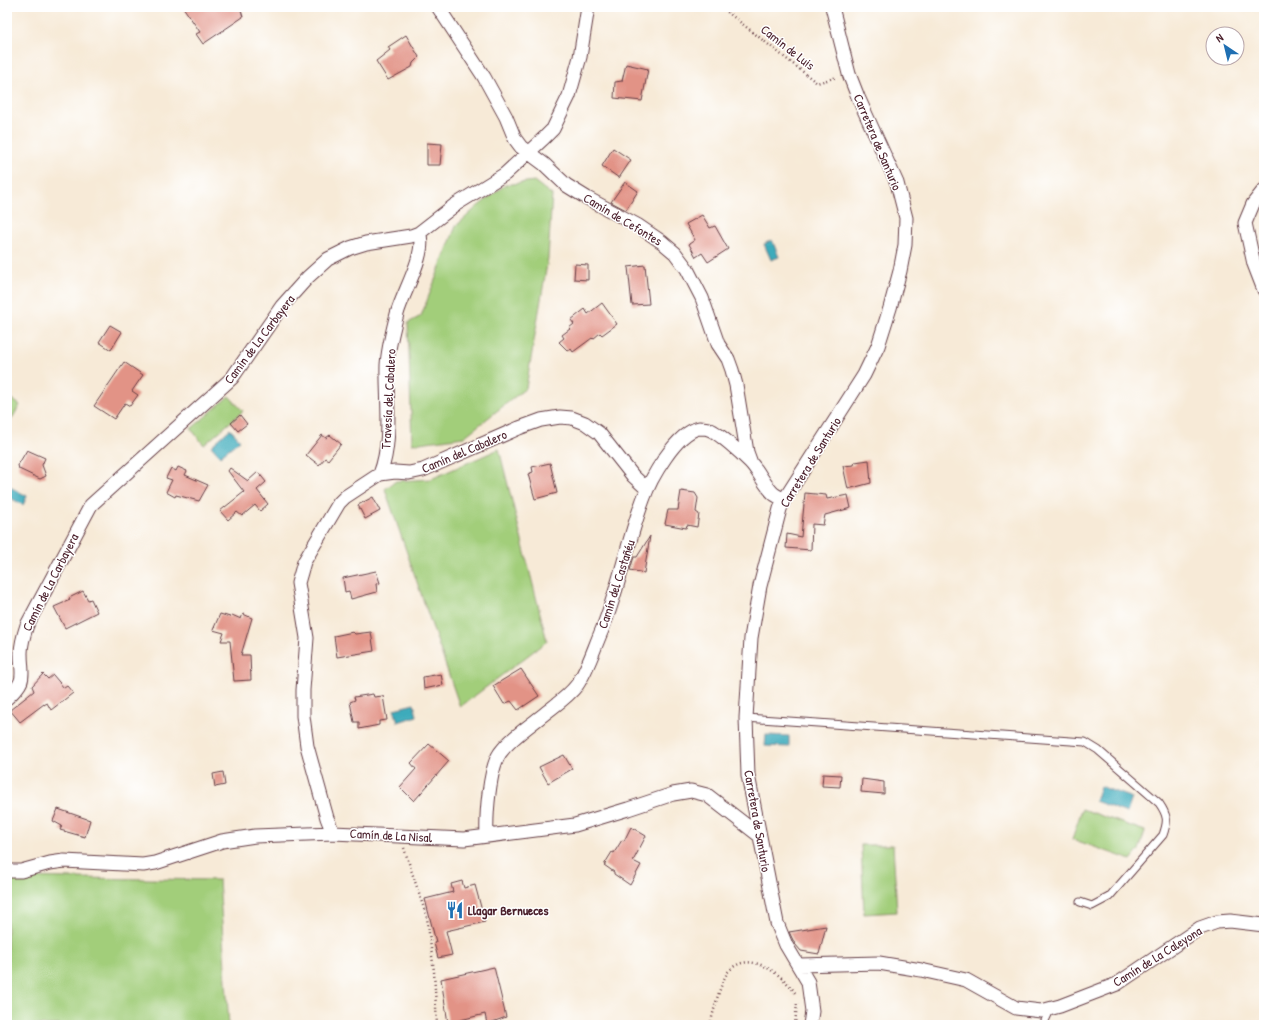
<svg xmlns="http://www.w3.org/2000/svg" width="1271" height="1032" font-family="'Patrick Hand',sans-serif">
  <style>
    .green { fill: #a2ce7a; stroke: #767652 }
    .water { fill: #3dabbb; stroke: #446573 }
    .building { fill: #e29386 }
    .lines { fill: none; stroke-linecap: round; stroke-linejoin: round }
    .service-casing { stroke: #643d45; stroke-width: 9 }
    .minor-casing { stroke: #643d45; stroke-width: 15 }
    .path { stroke: #643d45; stroke-width: 2.5; stroke-dasharray: 1 3; stroke-linecap: butt }
    .service { stroke: #fff; stroke-width: 7 }
    .minor { stroke: #fff; stroke-width: 13 }
    .labels { text-anchor: middle; stroke-width: 3; stroke-linejoin: round; paint-order: stroke }
    .street-label { font-size: 13px; fill: #4a1f2b; stroke: #fff }
    .poi-label { font-size: 13px; font-weight: bold; fill: #4a1f2b; stroke: #fff; text-anchor: start }
  </style>
  <rect width="100%" height="100%" fill="#fff"/>
  <filter id="ink" filterUnits="userSpaceOnUse"><feTurbulence type="fractalNoise" baseFrequency=".025" numOctaves="2"/><feDisplacementMap in="SourceGraphic" scale="8" xChannelSelector="R" yChannelSelector="G"/><feConvolveMatrix kernelMatrix="1 2 1 2 8 2 1 2 1" color-interpolation-filters="sRGB"/></filter>
  <filter id="wash" filterUnits="userSpaceOnUse"><feTurbulence type="fractalNoise" baseFrequency=".012" numOctaves="4" result="noise"/><feDisplacementMap in="SourceGraphic" scale="16" xChannelSelector="R" yChannelSelector="G"/><feGaussianBlur stdDeviation="0.9" result="paint"/><feColorMatrix in="noise" values="0 0 0 0 0 0 0 0 0 0 0 0 0 0 0 0 0 1.4 0 .05"/><feComposite in="paint" operator="in"/></filter>
  <g filter="url(#wash)">
    <rect width="100%" height="100%" fill="#f7ead7"/>
    <path class="green" d="M534 181 552 195 548 258 526 388 464 437 412 444 408 323 421 316 456 226 477 207 505 185Z
      M7 396 20 405 7 427Z
      M229 396 243 411 204 445 191 429Z
      M499 449 547 641 460 707 385 489 396 481 431 479Z
      M1082 809 1145 831 1139 850 1131 860 1072 839Z
      M861 845H893L897 912 864 914Z
      M7 877 219 880 229 1025H7Z"/>
    <path class="water" d="M772 240 779 257 771 260 764 244Z
      M230 429 240 440 220 456 211 446Z
      M10 487 27 496 23 505 7 496V493Z
      M414 704 417 716 398 722 394 709Z
      M766 735 789 736V747L765 746Z
      M1100 786 1132 798 1127 813 1095 801Z"/>
    <g id="blocks">
      <path class="building" d="M183 7H240L243 17 203 44 196 34 200 32Z
        M406 35 419 57 413 63 412 67 388 80 376 61 390 50 388 47Z
        M626 64 648 69 642 101 614 98 615 82 622 81Z
        M427 143 442 144 440 165H427Z
        M613 148 631 160 619 178 602 166Z
        M625 182 638 191 626 210 611 202Z
        M702 215 710 228 715 226 728 249 708 262 702 253 696 257 689 244 695 240 686 224Z
        M575 264 588 265V280L574 279Z
        M645 265 649 304 632 305 628 267Z
        M602 303 617 324 602 335 600 333 593 339 592 338 573 352 571 349 568 351 559 342 564 338 562 335 570 329 569 328 574 324 571 320 585 309 588 314Z
        M110 325 122 332 111 350 99 342Z
        M124 362 143 375 132 391 138 395 130 406 125 403 114 419 94 406Z
        M240 415 247 424 238 431 231 423Z
        M322 435 326 438 330 435 341 444 328 460 325 458 319 465 306 455Z
        M27 450 45 458 42 465 46 476 40 479 19 469 18 465Z
        M869 460 871 483 848 489 843 466 854 465 855 462Z
        M550 463 557 493 535 499 528 474 533 472 532 467Z
        M178 467 187 471 185 475 208 485 199 501 176 495 175 497 166 492 172 480 166 478 171 468 176 471Z
        M230 468 248 481 258 472 266 482 257 490 268 504 260 511 255 505 242 516 237 512 228 520 220 511 244 492 228 471Z
        M681 491 695 493 698 498 696 512 699 514 697 527 687 525 686 528 665 524 668 510H678Z
        M805 493 826 495 827 499 848 495 851 508 825 515 823 525 812 524 811 550 786 548 787 534 801 537Z
        M373 497 380 511 365 519 358 505Z
        M650 536 644 573 630 570 634 557H637Z
        M376 571 380 583 376 584 377 592 351 599 349 591 345 592 343 578Z
        M83 591 88 600 91 599 97 612 65 628 54 607 70 600 69 598Z
        M220 614 230 617 232 615 241 619 243 614 252 618 241 655H250L251 680 234 681 230 641H221L224 633 213 630Z
        M353 632 355 634 371 632 374 651 337 657 334 636Z
        M521 669 539 696 518 710 511 701 504 704 493 686Z
        M43 674 48 679 53 675 64 688 67 686 73 693 51 710 47 703 44 705V704L20 722 10 710 34 691 32 686Z
        M441 674 443 685 424 689 423 677Z
        M373 694 374 697 383 696 387 720 379 721V725L359 729V722H354L350 702 355 700 354 697Z
        M429 744 449 761 414 801 400 787 416 769 411 763Z
        M564 755 572 769 548 783 539 767Z
        M223 772 225 785 215 787 213 774Z
        M823 774 841 775 840 787 822 786Z
        M862 779 884 782V794L861 792Z
        M58 809 90 820 85 837 60 830 62 826 53 821Z
        M631 827 646 836 633 861 641 865 630 885 614 874V872L604 865 612 852 614 853 622 840 624 841Z
        M462 881 464 888 475 885 485 922 446 931 452 955 438 958 434 943 436 942 425 899 453 892 451 884Z
        M826 926 819 954 801 951 795 944 789 932Z
        M494 967 506 1017 487 1024 485 1014 448 1023 441 979Z"/>
    </g>
  </g>
  <g filter="url(#ink)">
    <use href="#blocks" fill-opacity="0" stroke="#643d45" stroke-width="1"/>
    <g class="lines">
      <g class="service-casing">
        <path id="service" d="M746 718 1085 742 1098 750 1159 803C1168 816 1168 821 1163 835L1109 897 1092 906 1080 902
          M1043 1025 1051 1008"/>
      </g>
      <g class="minor-casing">
        <path id="minor" d="M438 7 484 77 506 117 515 139 521 147 544 164 566 185 587 198 637 225 662 242 675 253 687 269 702 298 718 344 728 359 732 370 736 385 747 452 751 463
          M1264 190 1253 204 1245 223 1254 264 1264 290
          M380 474C393 441 386 400 387 365 388 348 393 330 397 314 402 294 428 252 419 233
          M7 698C28 679 21 677 21 653 21 643 24 634 27 625L91 505 232 378 282 306 308 277 328 259 350 248 366 243 411 236 419 233 455 205 505 174 544 138 553 129 569 96 580 57 588 7
          M333 833 327 818 307 746 303 716V690L307 638 298 583 304 562 339 503 345 497 380 474 395 472 409 473 423 470 519 428 541 420 560 417 572 418 585 423 599 433 633 476 647 489
          M487 836C486 816 489 769 500 753 511 738 528 727 543 715 554 706 568 697 577 685 588 669 594 648 602 630 619 588 627 543 643 500 650 479 676 433 699 428 701 428 706 428 708 429 717 431 743 455 750 462 759 471 764 485 774 494 777 496 781 498 784 500
          M7 871H21L50 863 64 861 143 865 155 863 222 841 255 836 333 833 464 839 575 825 628 809 673 794 691 791 707 795 760 836
          M799 965 879 963 921 970 966 980 1016 1008 1041 1011 1060 1006 1117 984 1200 928 1217 922 1230 921 1264 925
          M810 1025 812 1011 808 982 786 945 777 923 748 775 746 718 751 638 760 586 780 509 784 500 864 375 878 346 890 308 900 271 905 245 906 218 897 183 858 97 849 74 832 7"/>
      </g>
      <path class="path" d="M721 7 817 83 837 77
        M404 848 427 918 434 971 437 1025
        M635 1025 640 1023 649 1025
        M710 1025C714 1010 719 988 726 975 727 972 730 970 732 968 753 951 784 976 796 994
        M795 1025 797 1003"/>
      <use href="#service" class="service"/>
      <use href="#minor" class="minor"/>
    </g>
  </g>
  <defs>
    <g id="restaurant-bare" transform="scale(1.38)"><path d="M-5-6h1v4h1v-4h1v4h1v-4h1v5L-1.5 .5V6h-2V.5L-5-1ZM5-6V6H3V1.5H1.5Q1.5-4 5-6Z" fill="#1f6fb2" stroke="#fff" stroke-width="2.5" paint-order="stroke"/></g>
  </defs>
  <g fill-rule="evenodd">
    <use href="#restaurant-bare" x="455" y="910"/>
  </g>
  <g class="labels">
    <g class="street-label">
      <text transform="translate(788 47) rotate(38)" y="5">Camín de Luis</text>
      <text transform="translate(878 142) rotate(67)" y="5">Carretera de Santurio</text>
      <text transform="translate(623 219) rotate(31)" y="5">Camín de Cefontes</text>
      <text transform="translate(259 339) rotate(-53)" y="5">Camín de La Carbayera</text>
      <text transform="translate(388 399) rotate(-87)" y="5">Travesía del Cabalero</text>
      <text transform="translate(464 451) rotate(-23)" y="5">Camín del Cabalero</text>
      <text transform="translate(810 462) rotate(-58)" y="5">Carretera de Santurio</text>
      <text transform="translate(50 582) rotate(-63)" y="5">Camín de La Carbayera</text>
      <text transform="translate(616 584) rotate(-72)" y="5">Camín del Castañéu</text>
      <text transform="translate(758 821) rotate(80)" y="5">Carretera de Santurio</text>
      <text transform="translate(391 835) rotate(3)" y="5">Camín de La Nisal</text>
      <text transform="translate(1157 956) rotate(-32)" y="5">Camín de La Caleyona</text>
    </g>
    <g class="poi-label">
      <text x="468" y="915">Llagar Bernueces</text>
    </g>
  </g>
  <rect width="1271" height="1032" fill="none" stroke="#fff" stroke-width="24"/>
  <g transform="translate(1225 46) rotate(325)"><circle r="19" fill="#ffffff" stroke="#b7a5aa"/>
  <path d="M0-3L7 15L0 10L-7 15Z" fill="#1f6fb2"/>
  <text y="-6" font-size="11" font-weight="bold" text-anchor="middle" fill="#4a1f2b">N</text>
  </g>
</svg>
